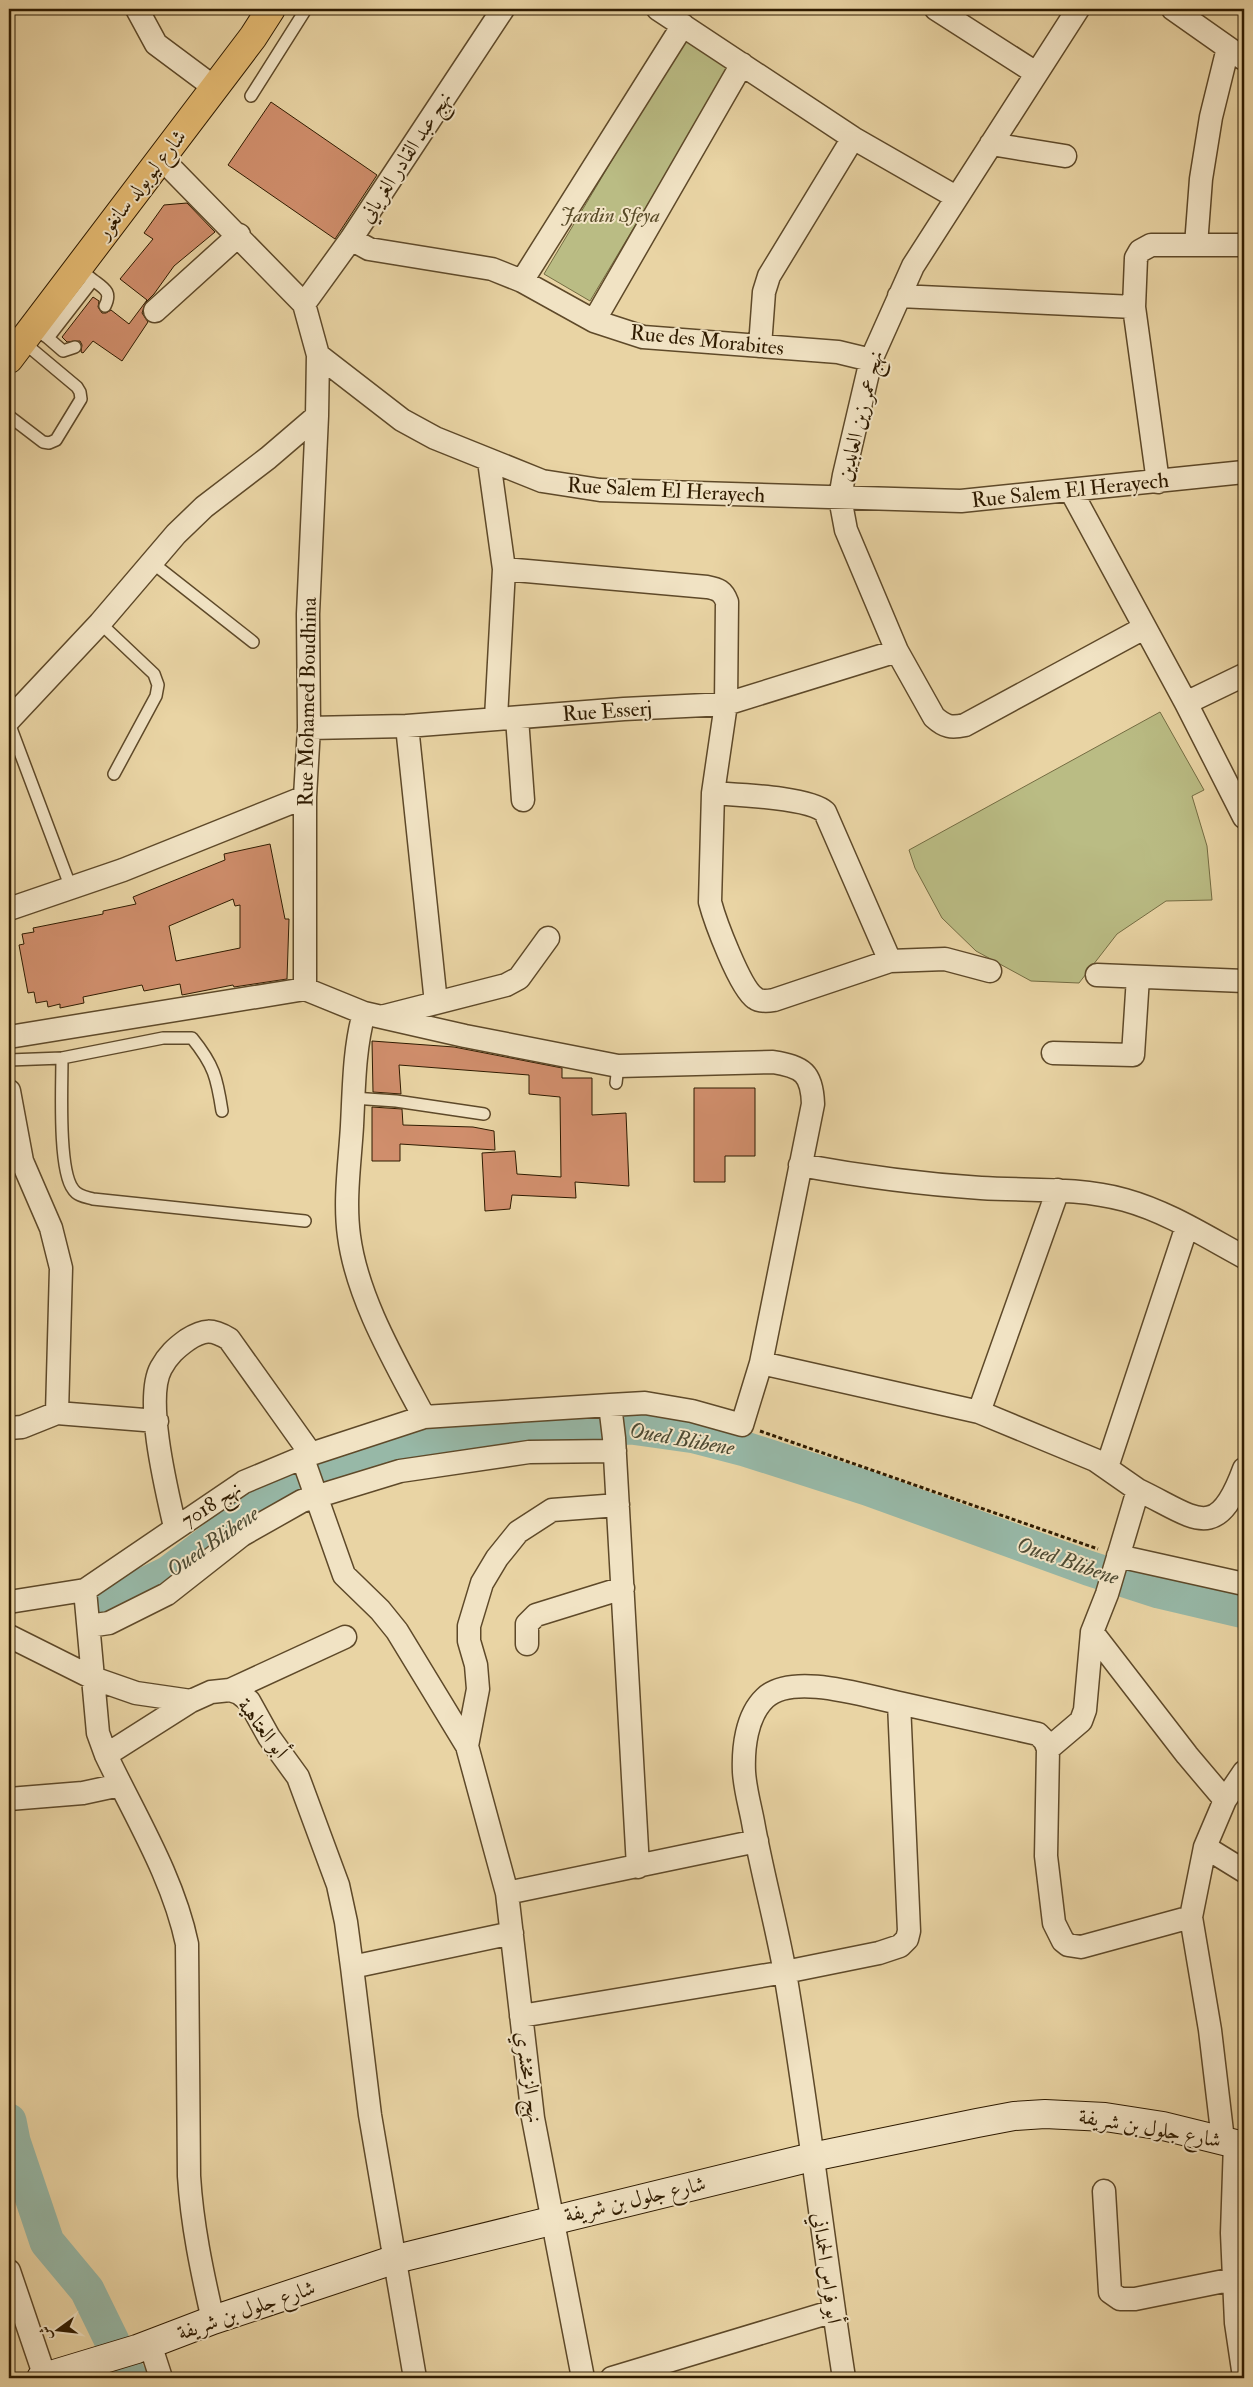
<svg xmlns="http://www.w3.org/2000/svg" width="1253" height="2387" font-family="'IM FELL Double Pica',Amiri,serif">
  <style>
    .green { fill: #babc84; stroke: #746c42 }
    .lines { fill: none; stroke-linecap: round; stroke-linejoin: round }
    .river { stroke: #97b8a7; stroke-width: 35 }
    .building { fill: #d08e6c; stroke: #2f1b00; fill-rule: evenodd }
    .service-casing { stroke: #5e4929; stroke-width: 14 }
    .minor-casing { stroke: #5e4929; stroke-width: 25 }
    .secondary-casing { stroke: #2f1b00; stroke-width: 30 }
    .primary-casing { stroke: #2f1b00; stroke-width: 30 }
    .path { stroke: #2f1b00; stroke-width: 3; stroke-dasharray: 4 2.5; stroke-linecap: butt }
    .service { stroke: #f1e3c4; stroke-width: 11 }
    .minor { stroke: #f1e3c4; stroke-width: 22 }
    .secondary { stroke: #f1e3c4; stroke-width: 28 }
    .primary { stroke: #e4ba72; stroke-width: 28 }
    .labels { text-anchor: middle; stroke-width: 4; stroke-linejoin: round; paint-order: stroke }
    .street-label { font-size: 21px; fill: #2f1b00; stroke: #f1e3c4 }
    .park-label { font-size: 21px; font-style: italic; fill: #594b28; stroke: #f1e3c4 }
    .water-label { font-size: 22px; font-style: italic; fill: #4e4a32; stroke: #f1e3c4 }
  </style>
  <rect width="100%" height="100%" fill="#e9d4a4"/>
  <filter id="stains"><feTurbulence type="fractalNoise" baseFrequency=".004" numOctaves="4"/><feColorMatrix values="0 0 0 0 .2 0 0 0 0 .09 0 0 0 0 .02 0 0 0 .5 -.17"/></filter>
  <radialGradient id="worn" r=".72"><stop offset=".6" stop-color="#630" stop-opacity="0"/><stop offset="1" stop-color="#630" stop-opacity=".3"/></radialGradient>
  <path class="green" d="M685 38 731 65 590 301 544 274Z
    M1160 712 1204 790 1192 796 1207 846 1212 900 1166 901 1117 934 1079 983 1031 981 976 951 942 918 915 868 909 850Z"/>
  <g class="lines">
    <path class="river" d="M106 1604 169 1573 254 1508 391 1452 448 1440 631 1427 695 1436 745 1449 867 1488 1088 1568 1159 1591 1244 1611
      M9 2121 13 2141 47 2242 87 2290 130 2378"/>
  </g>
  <path class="building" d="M271 102 377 175 335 239 228 165Z
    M187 203 215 232 174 266 154 294 146 302 142 313 148 322 122 361 93 341 83 353 81 352 82 345 80 341 67 342 62 337 93 297 99 301 98 307 102 313H106L111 310 129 324 147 300 120 279 153 239 144 233 164 205Z
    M270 844 285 919H289L287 979 234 987 233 985 182 995 180 984 144 991 142 985 83 997 84 1003 60 1008V1004L48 1007 47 1001 36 1003 34 992 28 993 19 945 24 944 22 934 34 932 33 928 103 914V911L136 904 133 897 225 860 224 854ZM233 899 235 906 240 905V948L176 961 169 926Z
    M372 1041 454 1047 562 1068V1078H592V1115L626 1113 629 1186 575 1182 576 1198 512 1195 510 1209 485 1211 482 1153 515 1151 517 1174 561 1177 560 1097 529 1094V1075L399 1065 401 1094 373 1092Z
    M694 1088H755V1156H725V1182H694Z
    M372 1107 402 1109 403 1125 473 1127 494 1131 495 1150 400 1144V1161H372Z"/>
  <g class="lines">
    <g class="service-casing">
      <path id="service" d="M251 96 306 9
        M93 280C105 289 112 292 105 306
        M33 328 48 338 93 280 77 267
        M48 338 63 351 75 347
        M9 416 43 442 49 443 56 440 81 399 80 392 77 387 22 341
        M150 561 253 642
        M100 623 154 674 158 685 156 696 114 774
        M9 723 71 888
        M62 1058C62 1085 58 1170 73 1189 77 1196 86 1197 93 1199L305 1221
        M9 1060 62 1058 163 1038H192C214 1065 217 1078 222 1111
        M616 1083 618 1066
        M353 1098 396 1101 484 1114"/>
    </g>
    <g class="minor-casing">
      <path id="minor" d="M137 9 156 44 215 88
        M658 9 853 138 956 197
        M936 9 1036 73
        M1078 9 913 266 871 360 844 475 840 498 846 530 897 651 934 717C945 727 951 728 965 725L1144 628
        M1173 9 1244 59
        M991 144 1065 156
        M161 158 304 304 318 355 402 420 435 438 542 481 600 490 961 501 1244 472
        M351 239 369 249 492 269 522 281 594 321 643 337 838 352 871 360
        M1196 245 1201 179 1211 117 1228 48
        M522 281 683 25
        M899 296 1134 307 1158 482
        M304 304 351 239 503 9
        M1134 307 1136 258 1140 251 1151 245H1244
        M155 311 239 235
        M594 321 742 64
        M760 346 764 292 769 276 853 138
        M489 461 504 569 496 718
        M1071 491 1186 703 1244 817
        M504 569 707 587C718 589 723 591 727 602L726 704 713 793 710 902C715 921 740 988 755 998 760 1002 768 1001 774 1000L890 961 945 959 990 971
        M1186 703 1244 675
        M517 718 523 800
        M9 720 100 623 176 534 204 507 268 458 317 416 318 355
        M407 726 436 1003
        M309 728 407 726 624 709 726 704 897 651
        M713 793C738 795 808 797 825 812L890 961
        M9 909 123 870 305 797
        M1097 975 1244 981
        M305 989V797L309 728 308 614 317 416
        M364 1013C354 1049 354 1088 352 1126 350 1161 344 1200 349 1236 357 1298 395 1362 424 1417L610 1405 614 1438 638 1867
        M385 1016 506 985 519 978 548 938
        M9 1037 305 989 364 1013 465 1036 618 1066 773 1062C803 1067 812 1073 813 1104L761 1363 742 1425 692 1411 645 1403 610 1405
        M1053 1053 1133 1055 1138 977
        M9 1091 22 1161 51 1228 61 1268 57 1413
        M800 1165C860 1176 920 1184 981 1188 1029 1191 1078 1187 1125 1200 1168 1212 1205 1236 1244 1257
        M761 1363 979 1412 1095 1460 1138 1490
        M979 1412 1058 1190
        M9 1428 22 1427 57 1413 157 1421
        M303 1459 344 1575 380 1610 397 1631 467 1746 507 1893 533 2118 583 2378
        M1107 1467 1187 1226
        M175 1527C167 1492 144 1399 161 1368 168 1355 176 1348 187 1340 204 1329 212 1329 229 1339L311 1454
        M1118 1556 1244 1584
        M85 1590 98 1733 106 1755C135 1816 173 1877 187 1944L189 2176C192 2225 202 2272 213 2320
        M9 1602 85 1590 244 1482 311 1454 424 1417
        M89 1626 109 1623 167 1594 242 1535 302 1501 400 1471 529 1452 615 1451
        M9 1636 93 1678 136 1693 191 1701 211 1692 230 1690 239 1693 249 1701 269 1737 298 1777 338 1885 346 1922 352 1967
        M527 1644V1624L536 1615 623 1588
        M230 1690 345 1637
        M467 1746 478 1689 476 1665 469 1641V1626L482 1583 497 1558 518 1532 552 1510 618 1505
        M1048 1749 1081 1721 1085 1710 1092 1632
        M106 1755 191 1701
        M9 1799 83 1793 120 1785
        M1225 1800 1187 1755 1092 1632 1107 1594 1138 1490C1195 1517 1216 1545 1244 1469
        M1205 1847 1244 1871
        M507 1893 757 1841
        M521 2016 785 1972 879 1953 900 1946 907 1939 909 1931 899 1703 1038 1734 1045 1741 1048 1749 1046 1856 1054 1923 1063 1941 1068 1945 1081 1947 1191 1917
        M1223 2140 1210 2030 1191 1917 1205 1847 1225 1800 1244 1772
        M1235 2143 1232 2233 1236 2323 1244 2377
        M1104 2191 1110 2292 1120 2299H1135L1234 2279
        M9 2271 45 2377
        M150 2344 161 2378
        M415 2378 370 2115 352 1967 512 1933
        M612 2378 834 2311
        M844 2378C823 2243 808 2107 785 1973 776 1922 762 1873 753 1822 750 1806 745 1789 744 1772 743 1749 746 1716 765 1698 792 1672 865 1696 899 1703"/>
    </g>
    <g class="secondary-casing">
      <path id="secondary" d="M41 2378 137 2349 213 2320 396 2259 812 2157 977 2123 1014 2116 1045 2114 1105 2117 1163 2126 1244 2146"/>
    </g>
    <g class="primary-casing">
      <path id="primary" d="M9 359 253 37 271 9"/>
    </g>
    <path class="path" d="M760 1431 1098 1549"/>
    <use href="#service" class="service"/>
    <use href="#minor" class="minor"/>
    <use href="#secondary" class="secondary"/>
    <use href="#primary" class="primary"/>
  </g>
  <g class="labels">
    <g class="street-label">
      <text transform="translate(405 157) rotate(-57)" y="7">نهج عبد القادر الغرياني</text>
      <text transform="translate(141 184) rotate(-52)" y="7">شارع ليوبولد سانغور</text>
      <text transform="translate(707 340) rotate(6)" y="7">Rue des Morabites</text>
      <text transform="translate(860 416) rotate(-76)" y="7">نهج عمر زين العابدين</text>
      <text transform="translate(666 490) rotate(3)" y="7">Rue Salem El Herayech</text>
      <text transform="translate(1070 490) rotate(-6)" y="7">Rue Salem El Herayech</text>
      <text transform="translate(307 702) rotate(-89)" y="7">Rue Mohamed Boudhina</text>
      <text transform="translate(607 711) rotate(-4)" y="7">Rue Esserj</text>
      <text transform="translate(211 1504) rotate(-33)" y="7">نهج 7018</text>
      <text transform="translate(263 1728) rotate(53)" y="7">أبو العتاهية</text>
      <text transform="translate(529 2077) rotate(82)" y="7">نهج الزمخشري</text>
      <text transform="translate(1150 2128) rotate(10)" y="7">شارع جلول بن شريفة</text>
      <text transform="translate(635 2199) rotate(-13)" y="7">شارع جلول بن شريفة</text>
      <text transform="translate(827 2268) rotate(82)" y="7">أبو فراس الحمداني</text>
      <text transform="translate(246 2310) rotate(-19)" y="7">شارع جلول بن شريفة</text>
    </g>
    <g class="park-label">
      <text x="610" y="222">Jardin Sfeya</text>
    </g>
    <g class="water-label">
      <text transform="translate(682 1438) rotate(10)" y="8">Oued Blibene</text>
      <text transform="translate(212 1541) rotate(-35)" y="8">Oued Blibene</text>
      <text transform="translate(1068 1560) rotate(19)" y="8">Oued Blibene</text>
    </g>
  </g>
  <rect width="1253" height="2387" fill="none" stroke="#e9d4a4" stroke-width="30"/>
  <rect x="10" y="10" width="1233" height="2367" fill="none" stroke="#2f1b00" stroke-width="2.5"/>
  <rect x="15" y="15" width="1223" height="2357" fill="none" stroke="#2f1b00"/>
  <g transform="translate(58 2330) rotate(255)" stroke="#f1e3c4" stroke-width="4" paint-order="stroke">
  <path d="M0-4L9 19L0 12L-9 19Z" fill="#2f1b00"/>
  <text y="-8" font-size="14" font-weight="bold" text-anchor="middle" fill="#2f1b00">ش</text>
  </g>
  <rect width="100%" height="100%" filter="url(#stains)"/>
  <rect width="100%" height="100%" fill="url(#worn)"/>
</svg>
